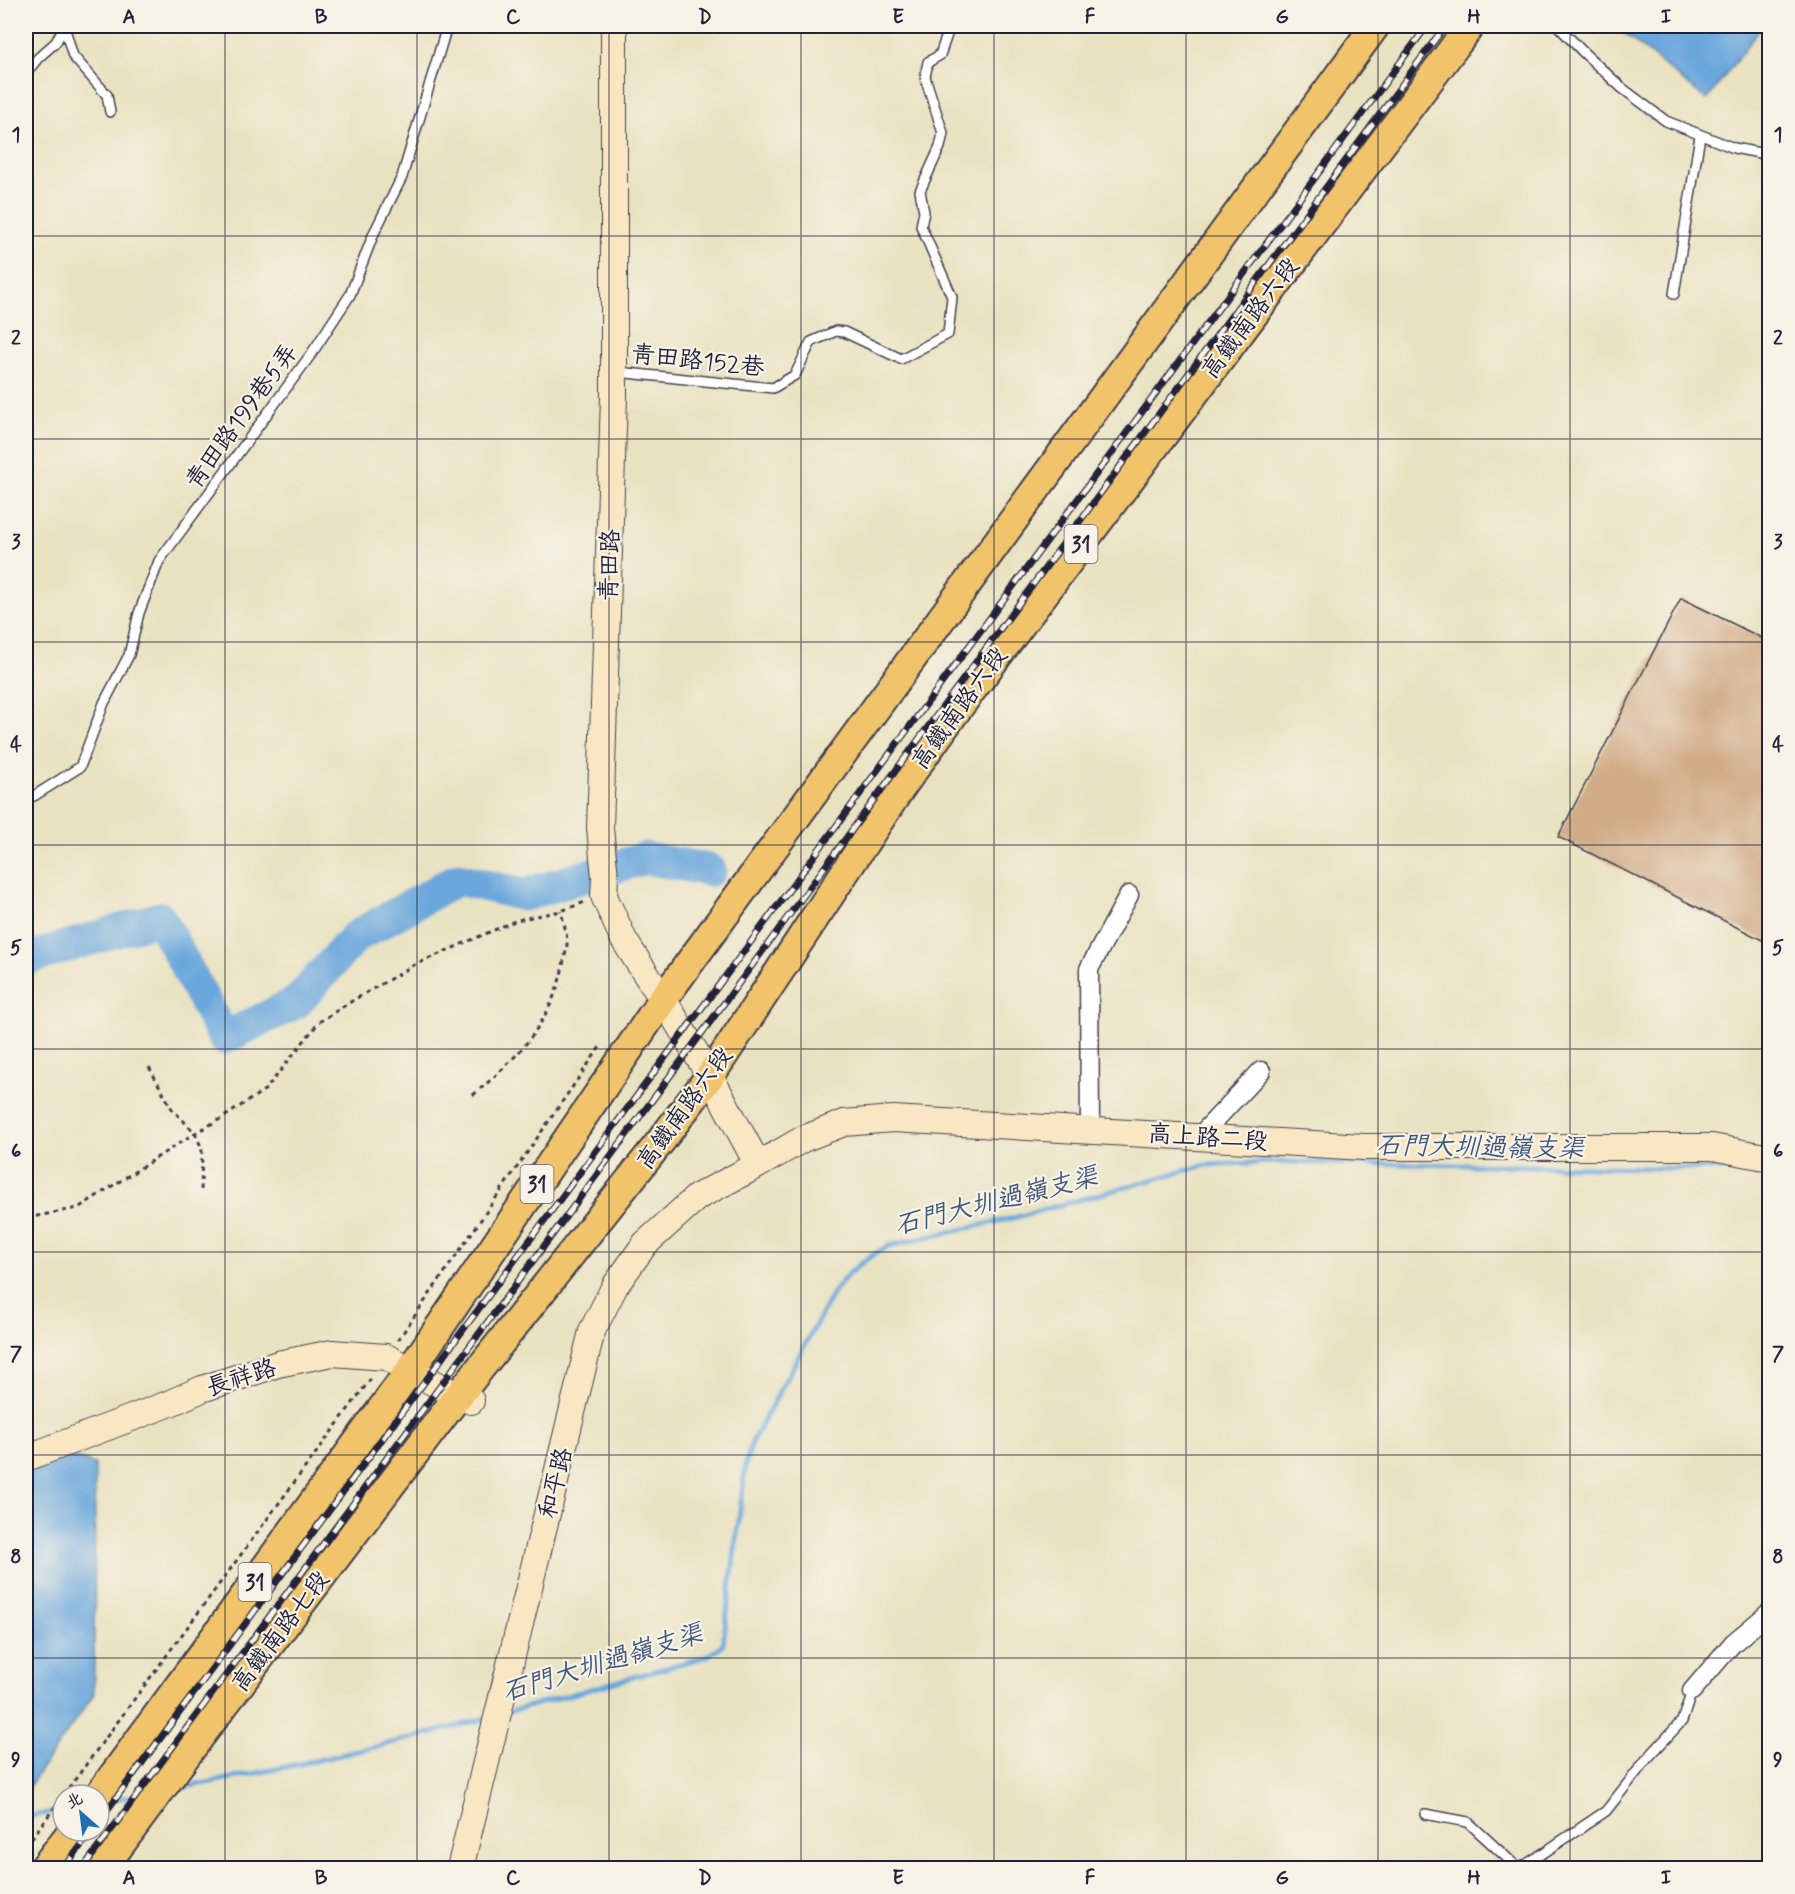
<svg xmlns="http://www.w3.org/2000/svg" width="1795" height="1894" font-family="Mynerve,'LXGW WenKai TC',sans-serif">
  <style>
    .water { fill: #6aa7dc; stroke: #46648c; stroke-width: 1.5 }
    .lines { fill: none; stroke-linecap: round; stroke-linejoin: round }
    .stream { stroke: #6aa7dc; stroke-width: 5 }
    .river { stroke: #6aa7dc; stroke-width: 33 }
    .building { fill: #d0ab85 }
    .lane-casing { stroke: #403f4f; stroke-width: 12 }
    .street-casing { stroke: #403f4f; stroke-width: 21 }
    .secondary-casing { stroke: #403f4f; stroke-width: 28 }
    .primary-casing { stroke: #403f4f; stroke-width: 32 }
    .path { stroke: #403f4f; stroke-width: 3; stroke-dasharray: 4.5 4.5; stroke-linecap: butt }
    .lane { stroke: #fff; stroke-width: 9 }
    .street { stroke: #fff; stroke-width: 18 }
    .secondary { stroke: #f9e7c3; stroke-width: 26 }
    .primary { stroke: #f1c36a; stroke-width: 28 }
    .rail-casing { stroke: #22223b; stroke-width: 7 }
    .rail { stroke: #f7f3e8; stroke-width: 4.5; stroke-dasharray: 14; stroke-linecap: butt }
    .grid { fill: none; stroke: #22223b; stroke-width: 1.5; stroke-opacity: 0.55 }
    .labels { text-anchor: middle; stroke-width: 4.5; stroke-linejoin: round; paint-order: stroke }
    .shield { fill: #f7f3e8; stroke: #62616f; stroke-width: 1.5 }
    .shield-label { font-size: 22px; font-weight: bold; fill: #22223b }
    .street-label { font-size: 24px; fill: #22223b; stroke: #f7f3e8 }
    .water-label { font-size: 26px; font-style: italic; fill: #3f577b; stroke: #f7f3e8 }
    .neatline { fill: none; stroke: #22223b; stroke-width: 2 }
    .grid-label { font-size: 20px; text-anchor: middle; font-weight: bold; fill: #22223b }
  </style>
  <rect width="100%" height="100%" fill="#f7f3e8"/>
  <filter id="ink" filterUnits="userSpaceOnUse"><feTurbulence type="fractalNoise" baseFrequency=".0167" numOctaves="2"/><feDisplacementMap in="SourceGraphic" scale="12" xChannelSelector="R" yChannelSelector="G"/><feConvolveMatrix kernelMatrix="1 2 1 2 8 2 1 2 1" color-interpolation-filters="sRGB"/></filter>
  <filter id="wash" filterUnits="userSpaceOnUse"><feTurbulence type="fractalNoise" baseFrequency=".008" numOctaves="4" result="noise"/><feDisplacementMap in="SourceGraphic" scale="24" xChannelSelector="R" yChannelSelector="G"/><feGaussianBlur stdDeviation="1.35" result="paint"/><feColorMatrix in="noise" values="0 0 0 0 0 0 0 0 0 0 0 0 0 0 0 0 0 1.4 0 .05"/><feComposite in="paint" operator="in"/></filter>
  <g filter="url(#wash)">
    <rect width="100%" height="100%" fill="#e9e2c1"/>
    <path class="water" d="M1615 26H1762L1707 100Z
      M66 1454 95 1464 94 1694 26 1791V1469Z"/>
    <g class="lines">
      <path class="stream" d="M505 1713 708 1656 723 1644 746 1462 752 1442 834 1291 849 1273 868 1258 888 1246 1013 1218 1206 1165 1273 1162 1722 1169 1759 1172 1770 1176
        M175 1789C281 1769 386 1747 490 1717
        M107 1801 145 1794
        M26 1817 63 1810"/>
      <path class="river" d="M26 959 160 918 224 1038 297 1002 355 937 458 879 524 895 645 858 710 870"/>
    </g>
    <g id="blocks">
      <path class="building" d="M1681 598 1770 642V944L1558 837Z"/>
    </g>
  </g>
  <g filter="url(#ink)">
    <use href="#blocks" fill-opacity="0" stroke="#403f4f" stroke-width="1.5"/>
    <g class="lines">
      <g class="lane-casing">
        <path id="lane" d="M64 26 73 56 107 95 110 112
          M1558 26 1583 52 1622 88 1666 121 1734 148 1770 155
          M26 73 38 58 56 42 64 26
          M1674 294 1700 136
          M617 372 773 388 795 375 811 342 836 331 844 332 901 359 948 334 952 297 921 226 924 212 920 191 940 147 943 133 925 77 928 62 940 55 950 26
          M26 795 34 796 80 767 104 703 129 655 139 613 159 561 312 353 350 295 374 233 402 177 447 26
          M1425 1814 1468 1822 1518 1868
          M1521 1868 1606 1811 1646 1760 1682 1721 1692 1691"/>
      </g>
      <g class="street-casing">
        <path id="street" d="M1090 1129 1089 969 1129 895
          M1199 1137 1261 1071
          M1692 1691 1733 1643 1770 1612"/>
      </g>
      <g class="secondary-casing">
        <path id="secondary" d="M614 26V397L600 828 605 877 604 896 624 940 649 979 663 999 710 1076 758 1165
          M26 1458 168 1404 202 1389 278 1364 332 1353 386 1357 458 1396 471 1401
          M460 1868 592 1331 615 1286 645 1244 697 1197 758 1165 803 1139 844 1123 893 1119 1364 1147H1712L1770 1158"/>
      </g>
      <g class="primary-casing">
        <path id="primary" d="M99 1795 411 1369 663 999 1375 26
          M44 1868 72 1831
          M103 1868 199 1738 458 1396 660 1142 710 1076 900 789 953 715 1470 26"/>
      </g>
      <path class="path" d="M1493 34 1499 26
        M149 1067 172 1109 195 1133 202 1149 201 1192
        M473 1095C517 1059 551 1023 563 966 564 958 567 950 567 943 567 933 563 921 561 911
        M27 1218 78 1208 195 1133 224 1117 266 1089 319 1022 352 1001 414 965 517 920 561 911 585 902
        M398 1340 602 1044
        M26 1846 372 1377"/>
      <use href="#lane" class="lane"/>
      <use href="#street" class="street"/>
      <use href="#secondary" class="secondary"/>
      <use href="#primary" class="primary"/>
      <g class="rail-casing">
        <path id="rail" d="M99 1821 747 947 1427 26
          M64 1868 92 1831
          M83 1868 759 956 1445 26"/>
      </g>
      <use href="#rail" class="rail"/>
    </g>
  </g>
  <path class="grid" d="M225 26V1868M417 26V1868M609 26V1868M801 26V1868M994 26V1868M1186 26V1868M1378 26V1868M1570 26V1868M26 236H1770M26 439H1770M26 642H1770M26 845H1770M26 1049H1770M26 1252H1770M26 1455H1770M26 1658H1770"/>
  <g class="labels">
    <g class="shield">
      <rect x="1064.5" y="525" width="33" height="38" rx="4.5"/>
      <rect x="520.5" y="1165" width="33" height="38" rx="4.5"/>
      <rect x="238.5" y="1563" width="33" height="38" rx="4.5"/>
    </g>
    <g class="shield-label">
      <text x="1081" y="552">31</text>
      <text x="537" y="1192">31</text>
      <text x="255" y="1590">31</text>
    </g>
    <g class="street-label">
      <text transform="translate(1250 318) rotate(-53)" y="8">高鐵南路六段</text>
      <text transform="translate(698 360) rotate(6)" y="8">青田路152巷</text>
      <text transform="translate(241 416) rotate(-54)" y="8">青田路199巷5弄</text>
      <text transform="translate(609 565) rotate(-88)" y="8">青田路</text>
      <text transform="translate(959 708) rotate(-54)" y="8">高鐵南路六段</text>
      <text transform="translate(684 1108) rotate(-54)" y="8">高鐵南路六段</text>
      <text transform="translate(1208 1137) rotate(4)" y="8">高上路二段</text>
      <text transform="translate(241 1377) rotate(-18)" y="8">長祥路</text>
      <text transform="translate(555 1483) rotate(-76)" y="8">和平路</text>
      <text transform="translate(280 1631) rotate(-53)" y="8">高鐵南路七段</text>
    </g>
    <g class="water-label">
      <text transform="translate(1480 1146) rotate(1)" y="9">石門大圳過嶺支渠</text>
      <text transform="translate(996 1200) rotate(-14)" y="9">石門大圳過嶺支渠</text>
      <text transform="translate(602 1662) rotate(-17)" y="9">石門大圳過嶺支渠</text>
    </g>
  </g>
  <rect width="1795" height="1894" fill="none" stroke="#f7f3e8" stroke-width="66"/>
  <g transform="translate(81 1813) rotate(332)"><circle r="28" fill="#f7f3e8" stroke="#a29fa3" stroke-width="1.5"/>
  <path d="M0-4.5L10 22L0 15L-10 22Z" fill="#1f6fb2"/>
  <text y="-9" font-size="16" font-weight="bold" text-anchor="middle" fill="#22223b">北</text>
  </g>
  <rect x="33" y="33" width="1729" height="1828" class="neatline"/>
  <g class="grid-label">
    <text x="129" y="23">A</text>
    <text x="321" y="23">B</text>
    <text x="513" y="23">C</text>
    <text x="705" y="23">D</text>
    <text x="898" y="23">E</text>
    <text x="1090" y="23">F</text>
    <text x="1282" y="23">G</text>
    <text x="1474" y="23">H</text>
    <text x="1666" y="23">I</text>
    <text x="16" y="141">1</text>
    <text x="1778" y="141">1</text>
    <text x="16" y="344">2</text>
    <text x="1778" y="344">2</text>
    <text x="16" y="548">3</text>
    <text x="1778" y="548">3</text>
    <text x="16" y="751">4</text>
    <text x="1778" y="751">4</text>
    <text x="16" y="954">5</text>
    <text x="1778" y="954">5</text>
    <text x="16" y="1157">6</text>
    <text x="1778" y="1157">6</text>
    <text x="16" y="1360">7</text>
    <text x="1778" y="1360">7</text>
    <text x="16" y="1563">8</text>
    <text x="1778" y="1563">8</text>
    <text x="16" y="1766">9</text>
    <text x="1778" y="1766">9</text>
    <text x="129" y="1884">A</text>
    <text x="321" y="1884">B</text>
    <text x="513" y="1884">C</text>
    <text x="705" y="1884">D</text>
    <text x="898" y="1884">E</text>
    <text x="1090" y="1884">F</text>
    <text x="1282" y="1884">G</text>
    <text x="1474" y="1884">H</text>
    <text x="1666" y="1884">I</text>
  </g>
</svg>
